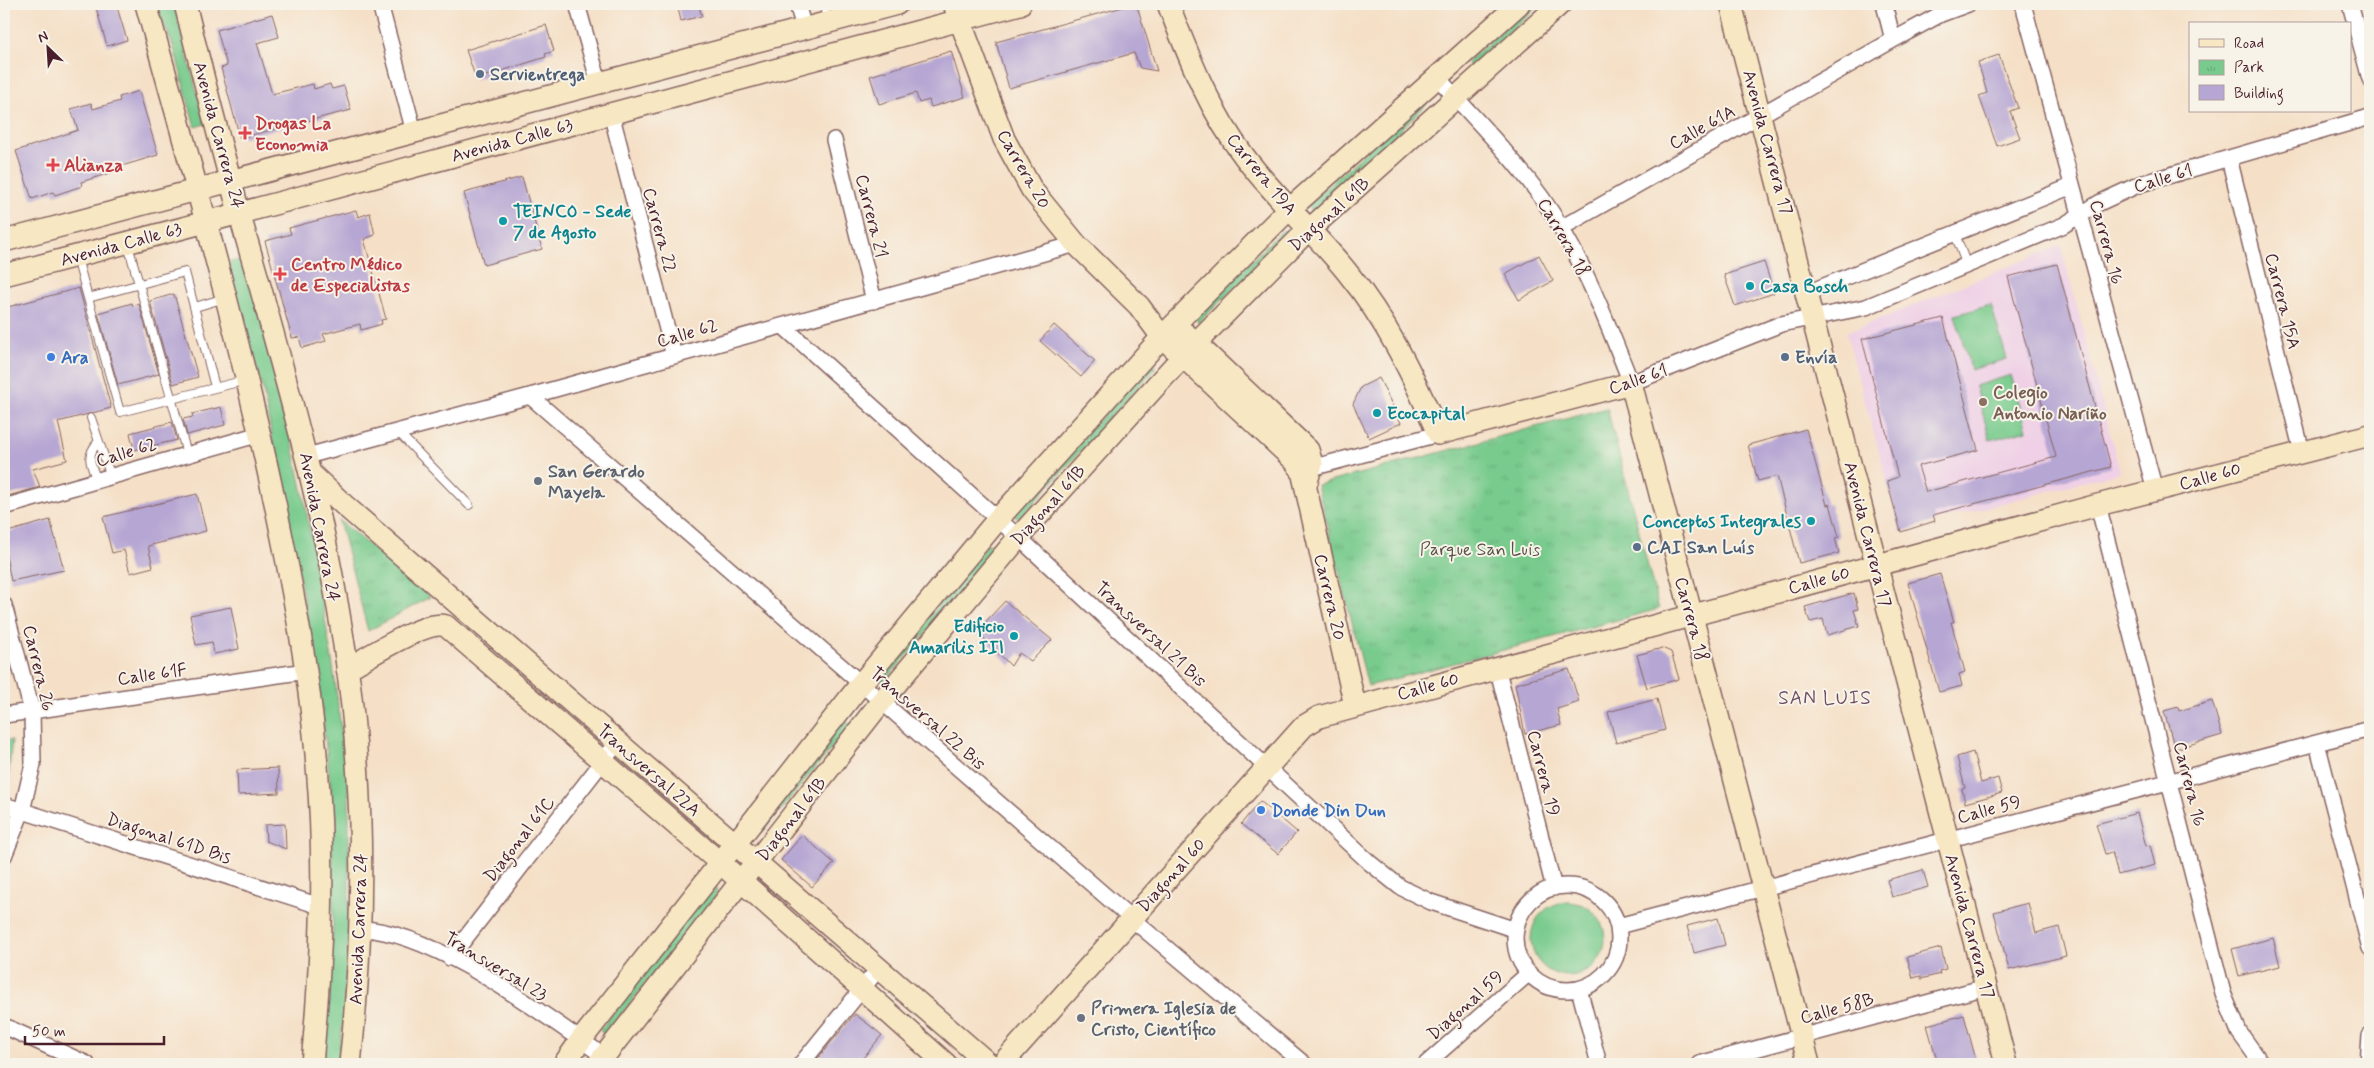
<svg xmlns="http://www.w3.org/2000/svg" width="2374" height="1068" font-family="Mynerve,sans-serif">
  <style>
    .built { fill: #efd0e6 }
    .green { fill: #78cb8d; stroke: #61755c }
    .park { fill: url(#park-tufts); stroke: #61755c }
    .building { fill: #b6a6d3 }
    .lines { fill: none; stroke-linecap: round; stroke-linejoin: round }
    .lane-casing { stroke: #866362; stroke-width: 10 }
    .street-casing { stroke: #866362; stroke-width: 18 }
    .secondary-casing { stroke: #866362; stroke-width: 24 }
    .lane { stroke: #fff; stroke-width: 8 }
    .street { stroke: #fff; stroke-width: 15 }
    .secondary { stroke: #f7e8c3; stroke-width: 21 }
    .service-dot { fill: #5c6f8a; stroke: #f7f3e8; stroke-width: 2 }
    .health-dot { fill: #e0444e; stroke: #f7f3e8; stroke-width: 2 }
    .culture-dot { fill: #0f9aa8; stroke: #f7f3e8; stroke-width: 2 }
    .shop-dot { fill: #3f7fe0; stroke: #f7f3e8; stroke-width: 2 }
    .education-dot { fill: #8d6e63; stroke: #f7f3e8; stroke-width: 2 }
    .worship-dot { fill: #6b7280; stroke: #f7f3e8; stroke-width: 2 }
    .labels { text-anchor: middle; stroke-width: 4; stroke-linejoin: round; paint-order: stroke }
    .service-label { font-size: 18px; font-weight: bold; fill: #4e5e75; stroke: #f7f3e8; text-anchor: start }
    .health-label { font-size: 18px; font-weight: bold; fill: #be3a42; stroke: #f7f3e8; text-anchor: start }
    .street-label { font-size: 18px; fill: #4a1f2b; stroke: #f7f3e8 }
    .culture-label { font-size: 18px; font-weight: bold; fill: #0d838f; stroke: #f7f3e8; text-anchor: start }
    .shop-label { font-size: 18px; font-weight: bold; fill: #366cbe; stroke: #f7f3e8; text-anchor: start }
    .education-label { font-size: 18px; font-weight: bold; fill: #785e54; stroke: #f7f3e8; text-anchor: start }
    .worship-label { font-size: 18px; font-weight: bold; fill: #5b616d; stroke: #f7f3e8; text-anchor: start }
    .park-label { font-size: 18px; fill: #585348; stroke: #f7f3e8 }
    .neighbourhood-label { font-size: 19px; letter-spacing: 1px; fill: #704e66; stroke: #f7f3e8 }
  </style>
  <defs>
    <pattern id="park-tufts" width="24" height="20" patternUnits="userSpaceOnUse" patternTransform="scale(1.25)"><rect width="24" height="20" fill="#78cb8d"/><path d="M3 7l-1-3M5 7V3M7 7l1-3M15 17l-1-3M17 17v-4M19 17l1-3" fill="none" stroke="#69ae7a"/></pattern>
  </defs>
  <rect width="100%" height="100%" fill="#f7f3e8"/>
  <filter id="ink" filterUnits="userSpaceOnUse"><feTurbulence type="fractalNoise" baseFrequency=".02" numOctaves="2"/><feDisplacementMap in="SourceGraphic" scale="10" xChannelSelector="R" yChannelSelector="G"/><feConvolveMatrix kernelMatrix="1 2 1 2 8 2 1 2 1" color-interpolation-filters="sRGB"/></filter>
  <filter id="wash" filterUnits="userSpaceOnUse"><feTurbulence type="fractalNoise" baseFrequency=".0096" numOctaves="4" result="noise"/><feDisplacementMap in="SourceGraphic" scale="20" xChannelSelector="R" yChannelSelector="G"/><feGaussianBlur stdDeviation="1.12" result="paint"/><feColorMatrix in="noise" values="0 0 0 0 0 0 0 0 0 0 0 0 0 0 0 0 0 1.4 0 .05"/><feComposite in="paint" operator="in"/></filter>
  <g filter="url(#wash)">
    <rect width="100%" height="100%" fill="#f5e0c7"/>
    <path class="built" d="M2061 245 2120 472 1935 521 1919 471 1887 481 1846 333Z"/>
    <path class="green" d="M155 4H174L205 124 195 127 174 48Z
      M1532 4H1542L1470 67 1467 62Z
      M1426 97 1427 104 1315 212 1311 211 1308 204Z
      M1285 230 1288 236 1198 323 1196 318 1281 231Z
      M246 258 280 384 305 503 333 666 349 791V925L343 1024 337 1064H324L328 1025 333 923 331 791 317 668 263 390 227 263Z
      M1991 305 2007 359 1971 370 1955 315Z
      M1155 366 1154 370 1021 517 1016 518 1014 513 1148 367Z
      M2011 375 2027 430 1990 440 1975 386Z
      M988 544 995 547 996 551 885 681H880L879 678Z
      M840 721 847 722 851 725 763 831 757 830Z
      M717 888 716 896 606 1033H602L600 1030 710 889Z
      M1531 939a37 37 0 1 1 74 0a37 37 0 1 1-74 0Z"/>
    <path class="park" d="M1607 408 1659 609 1368 686 1317 485Z
      M339 520 430 597 368 631Z
      M12 740 7 790 4 789V741Z"/>
    <g id="blocks">
      <path class="building" d="M95 4H116L127 40 107 46Z
        M677 4H698L702 16 681 21Z
        M1130 5 1138 9 1157 71 1140 68 1134 53 1009 88 996 42Z
        M272 14 279 37 257 43 272 94 313 84 314 89 330 84 332 89 344 86 351 110 240 138 221 68 227 66 217 30Z
        M546 25 554 51 545 54 546 57 476 79 466 50Z
        M951 51 965 97 931 107 929 100 919 103 916 93 879 104 870 76Z
        M1999 55 2018 108 2010 111 2020 138 1997 146 1979 96 1987 93 1978 62Z
        M139 91 158 155 112 169 113 172 81 182 82 186 55 195 53 192 32 199 16 151 78 130 71 109 91 103 93 109 120 101 119 97Z
        M522 177 542 249 484 265 464 193Z
        M356 210 358 217 370 213 375 235 364 239 386 319 381 320 382 324 361 330 360 324 323 334 326 341 302 348 299 337 292 338 265 241 291 234 289 228Z
        M1539 255 1553 281 1519 300 1505 274Z
        M1764 262 1774 293 1735 306 1724 275Z
        M2057 264 2111 467 1933 515 1935 521 1901 532 1887 481 1898 477 1862 339 1943 318 1978 450 1918 466 1926 492 2056 457 2008 277Z
        M79 288 111 408 58 422 67 460 33 469 40 487 4 497V308Z
        M174 294 198 377 173 384 150 301Z
        M132 303 133 306 139 304 159 374 118 385 98 313Z
        M1054 325 1095 361 1081 377 1040 341Z
        M1379 378 1401 423 1369 438 1353 404 1361 387Z
        M221 407 225 425 187 435 183 419 193 417 192 414Z
        M172 422 177 440 134 450 130 433Z
        M1806 429 1827 505 1830 504 1839 537 1835 538 1839 553 1799 563 1777 476 1758 481 1748 445Z
        M197 494 206 531 148 546 153 567 130 573 124 550 112 553 103 517Z
        M50 520 64 570 11 581 4 546V533Z
        M1940 574 1954 622H1951L1965 672 1959 674 1962 686 1939 692 1908 583Z
        M1854 593 1858 609 1854 610 1859 626 1827 635 1823 619 1810 622 1805 607Z
        M1005 601 1052 640 1031 661 1019 653 1011 666 977 631Z
        M231 607 239 649 214 654 212 642 196 645 190 615Z
        M1662 648 1671 652 1679 679 1647 688 1637 655Z
        M1569 669 1579 702 1557 709 1561 725 1525 734 1515 684Z
        M1657 699 1665 730 1616 743 1608 712Z
        M2212 701 2222 735 2175 749 2164 711 2178 707 2179 711Z
        M1973 752 1981 783 1998 778 2002 793 1965 803 1962 789 1965 788 1957 757Z
        M278 768 279 793 238 795 237 770Z
        M1260 801 1297 832 1278 854 1241 824Z
        M2137 813 2146 846 2150 845 2155 865 2118 875 2112 852 2105 854 2096 824Z
        M285 824 286 849 266 841 265 825Z
        M802 835 834 863 812 887 781 860Z
        M1923 870 1928 887 1892 897 1887 880Z
        M2028 903 2036 933 2059 927 2066 956 2009 970 1994 912Z
        M1718 918 1725 945 1694 953 1687 926Z
        M2273 938 2280 966 2239 976 2232 949Z
        M1941 948 1946 969 1939 971 1940 974 1921 979V976L1913 978 1907 957Z
        M855 1014 882 1035 858 1064H813Z
        M1964 1015 1977 1064H1938L1927 1025Z"/>
    </g>
  </g>
  <g filter="url(#ink)">
    <use href="#blocks" fill-opacity="0" stroke="#866362" stroke-width="1"/>
    <g class="lines">
      <g class="lane-casing">
        <path id="lane" d="M824 4 827 21
          M1955 234 1967 266
          M128 245 187 454
          M77 258 88 298 185 272 215 387
          M88 298 120 412 246 380
          M195 307 225 298
          M91 418 111 477
          M398 432 469 505
          M97 481C91 464 85 457 98 442"/>
      </g>
      <g class="street-casing">
        <path id="street" d="M380 4 414 132
          M577 4 599 83
          M797 4 804 28
          M1884 4 1893 40
          M2023 4 2155 490
          M2350 4 2370 79
          M1437 77C1472 116 1511 155 1542 198 1581 254 1606 319 1631 383L1781 324 1866 307 2064 225 2099 203 2140 184 2370 117
          M611 113 674 356
          M834 140 874 301
          M2229 158 2302 452
          M1561 228 1893 40 1941 14 1968 4
          M1807 293 2072 186
          M783 326 1028 546 1370 863 1400 887 1431 902 1516 930
          M530 396 1132 919 1304 1064
          M307 456 530 396 1076 244
          M1304 470 1438 434
          M2098 505 2223 993 2239 1032 2262 1064
          M4 507 260 434
          M4 605 32 711 33 764 22 811 4 856
          M1497 667 1554 888
          M4 715 306 671
          M2317 743 2370 948
          M4 805 323 907
          M1515 938a52 52 0 1 1 104 0a52 52 0 1 1-104 0Z
          M1618 926 2370 729
          M361 929C435 931 542 1014 604 1056
          M450 958 617 743
          M1579 989 1599 1064
          M4 1026 87 1064
          M801 1064 879 968
          M1426 1064 1529 973
          M1699 1064 1986 987
          M2368 1064 2370 1036"/>
      </g>
      <g class="secondary-casing">
        <path id="secondary" d="M146 4C192 170 239 335 275 503 293 590 310 678 317 766 326 866 321 965 312 1064
          M185 4C207 93 230 183 256 272 296 414 336 558 352 706 365 826 363 945 350 1064
          M954 4 1004 139 1032 190 1076 244 1139 306 1162 337 1295 461 1302 471 1355 706
          M1168 4C1189 57 1209 110 1244 156 1275 198 1315 232 1347 272 1387 321 1414 377 1438 434L1631 383 1809 1064
          M1731 4 2006 1064
          M4 241 897 4
          M4 275 282 202 1020 4
          M1186 334 1308 450 1312 464 1306 485
          M311 474 344 505 989 1064
          M347 669C367 658 426 619 446 626L748 887 946 1064
          M564 1064 581 1040 860 685 998 519 1162 337 1282 216 1519 4
          M598 1064 881 702 1018 538 1182 357 1301 237 1560 4
          M1002 1064 1304 726 1319 717 2098 505 2370 435"/>
      </g>
      <use href="#lane" class="lane"/>
      <use href="#street" class="street"/>
      <use href="#secondary" class="secondary"/>
    </g>
  </g>
  <g class="service-dot">
    <circle cx="480" cy="74" r="5"/>
    <circle cx="1785" cy="357" r="5"/>
    <circle cx="1637" cy="547" r="5"/>
  </g>
  <g class="health-dot">
    <path d="M242.5 125.5h5v5h5v5h-5v5h-5v-5h-5v-5h5z"/>
    <path d="M50.5 157.5h5v5h5v5h-5v5h-5v-5h-5v-5h5z"/>
    <path d="M277.5 266.5h5v5h5v5h-5v5h-5v-5h-5v-5h5z"/>
  </g>
  <g class="culture-dot">
    <circle cx="503" cy="221" r="5"/>
    <circle cx="1750" cy="286" r="5"/>
    <circle cx="1377" cy="413" r="5"/>
    <circle cx="1811" cy="521" r="5"/>
    <circle cx="1014" cy="636" r="5"/>
  </g>
  <g class="shop-dot">
    <circle cx="51" cy="357" r="5"/>
    <circle cx="1261" cy="810" r="5"/>
  </g>
  <circle class="education-dot" cx="1983" cy="402" r="5"/>
  <g class="worship-dot">
    <circle cx="538" cy="481" r="5"/>
    <circle cx="1081" cy="1018" r="5"/>
  </g>
  <g class="labels">
    <g class="service-label">
      <text x="490" y="80">Servientrega</text>
      <text x="1795" y="363">Envía</text>
      <text x="1647" y="553">CAI San Luís</text>
    </g>
    <g class="health-label">
      <text x="255" y="129">Drogas La<tspan x="255" dy="21">Economia</tspan></text>
      <text x="64" y="171">Alianza</text>
      <text x="291" y="270">Centro Médico<tspan x="291" dy="21">de Especialistas</tspan></text>
    </g>
    <g class="street-label">
      <text transform="translate(1702 127) rotate(-29)" y="6">Calle 61A</text>
      <text transform="translate(219 135) rotate(75)" y="6">Avenida Carrera 24</text>
      <text transform="translate(512 140) rotate(-15)" y="6">Avenida Calle 63</text>
      <text transform="translate(1768 142) rotate(75)" y="6">Avenida Carrera 17</text>
      <text transform="translate(1024 169) rotate(60)" y="6">Carrera 20</text>
      <text transform="translate(1262 174) rotate(51)" y="6">Carrera 19A</text>
      <text transform="translate(2163 178) rotate(-17)" y="6">Calle 61</text>
      <text transform="translate(1329 214) rotate(-42)" y="6">Diagonal 61B</text>
      <text transform="translate(872 216) rotate(76)" y="6">Carrera 21</text>
      <text transform="translate(660 230) rotate(75)" y="6">Carrera 22</text>
      <text transform="translate(1564 237) rotate(60)" y="6">Carrera 18</text>
      <text transform="translate(2107 242) rotate(75)" y="6">Carrera 16</text>
      <text transform="translate(121 244) rotate(-15)" y="6">Avenida Calle 63</text>
      <text transform="translate(2283 301) rotate(76)" y="6">Carrera 15A</text>
      <text transform="translate(687 333) rotate(-16)" y="6">Calle 62</text>
      <text transform="translate(1638 379) rotate(-19)" y="6">Calle 61</text>
      <text transform="translate(126 452) rotate(-17)" y="6">Calle 62</text>
      <text transform="translate(2210 476) rotate(-15)" y="6">Calle 60</text>
      <text transform="translate(1048 505) rotate(-48)" y="6">Diagonal 61B</text>
      <text transform="translate(320 527) rotate(79)" y="6">Avenida Carrera 24</text>
      <text transform="translate(1868 534) rotate(76)" y="6">Avenida Carrera 17</text>
      <text transform="translate(1819 580) rotate(-15)" y="6">Calle 60</text>
      <text transform="translate(1330 597) rotate(77)" y="6">Carrera 20</text>
      <text transform="translate(1692 619) rotate(75)" y="6">Carrera 18</text>
      <text transform="translate(1151 634) rotate(43)" y="6">Transversal 21 Bis</text>
      <text transform="translate(39 668) rotate(77)" y="6">Carrera 26</text>
      <text transform="translate(152 674) rotate(-8)" y="6">Calle 61F</text>
      <text transform="translate(1428 686) rotate(-15)" y="6">Calle 60</text>
      <text transform="translate(928 718) rotate(41)" y="6">Transversal 22 Bis</text>
      <text transform="translate(649 770) rotate(41)" y="6">Transversal 22A</text>
      <text transform="translate(1544 773) rotate(76)" y="6">Carrera 19</text>
      <text transform="translate(2190 784) rotate(76)" y="6">Carrera 16</text>
      <text transform="translate(1989 809) rotate(-15)" y="6">Calle 59</text>
      <text transform="translate(791 819) rotate(-52)" y="6">Diagonal 61B</text>
      <text transform="translate(169 838) rotate(18)" y="6">Diagonal 61D Bis</text>
      <text transform="translate(519 839) rotate(-52)" y="6">Diagonal 61C</text>
      <text transform="translate(1171 875) rotate(-48)" y="6">Diagonal 60</text>
      <text transform="translate(1970 926) rotate(75)" y="6">Avenida Carrera 17</text>
      <text transform="translate(358 929) rotate(-88)" y="6">Avenida Carrera 24</text>
      <text transform="translate(496 966) rotate(31)" y="6">Transversal 23</text>
      <text transform="translate(1465 1005) rotate(-42)" y="6">Diagonal 59</text>
      <text transform="translate(1837 1008) rotate(-15)" y="6">Calle 58B</text>
    </g>
    <g class="culture-label">
      <text x="513" y="217">TEINCO - Sede<tspan x="513" dy="21">7 de Agosto</tspan></text>
      <text x="1760" y="292">Casa Bosch</text>
      <text x="1387" y="419">Ecocapital</text>
      <text x="1801" y="527" text-anchor="end">Conceptos Integrales</text>
      <text x="1004" y="632" text-anchor="end">Edificio<tspan x="1004" dy="21">Amarilis III</tspan></text>
    </g>
    <g class="shop-label">
      <text x="61" y="363">Ara</text>
      <text x="1271" y="816">Donde Din Dun</text>
    </g>
    <g class="education-label">
      <text x="1993" y="398">Colegio<tspan x="1993" dy="21">Antonio Nariño</tspan></text>
    </g>
    <g class="worship-label">
      <text x="548" y="477">San Gerardo<tspan x="548" dy="21">Mayela</tspan></text>
      <text x="1091" y="1014">Primera Iglesia de<tspan x="1091" dy="21">Cristo, Científico</tspan></text>
    </g>
    <g class="park-label">
      <text x="1480" y="555">Parque San Luis</text>
    </g>
    <g class="neighbourhood-label">
      <text x="1825" y="704">SAN LUIS</text>
    </g>
  </g>
  <rect width="2374" height="1068" fill="none" stroke="#f7f3e8" stroke-width="20"/>
  <rect x="2189" y="22" width="162" height="90" fill="#f7f3e8" stroke="#b29e9c"/>
  <rect x="2199" y="39" width="25" height="8" fill="#f7e8c3" stroke="#b29e9c"/>
  <text x="2234" y="48" font-size="15" fill="#4a1f2b">Road</text>
  <rect x="2199" y="60" width="25" height="15" fill="url(#park-tufts)" stroke="#b29e9c"/>
  <text x="2234" y="72" font-size="15" fill="#4a1f2b">Park</text>
  <rect x="2199" y="85" width="25" height="15" fill="#b6a6d3" stroke="#b29e9c"/>
  <text x="2234" y="98" font-size="15" fill="#4a1f2b">Building</text>
  <g transform="translate(48 48) rotate(335)" stroke="#f7f3e8" stroke-width="4" paint-order="stroke">
  <path d="M0-4L9 19L0 12L-9 19Z" fill="#4a1f2b"/>
  <text y="-8" font-size="14" font-weight="bold" text-anchor="middle" fill="#4a1f2b">N</text>
  </g>
  <path d="M25 1036v8h139v-8" fill="none" stroke="#4a1f2b" stroke-width="2.5"/>
  <text x="32" y="1036" font-size="15" fill="#4a1f2b" stroke="#f7f3e8" stroke-width="4" paint-order="stroke">50 m</text>
</svg>
